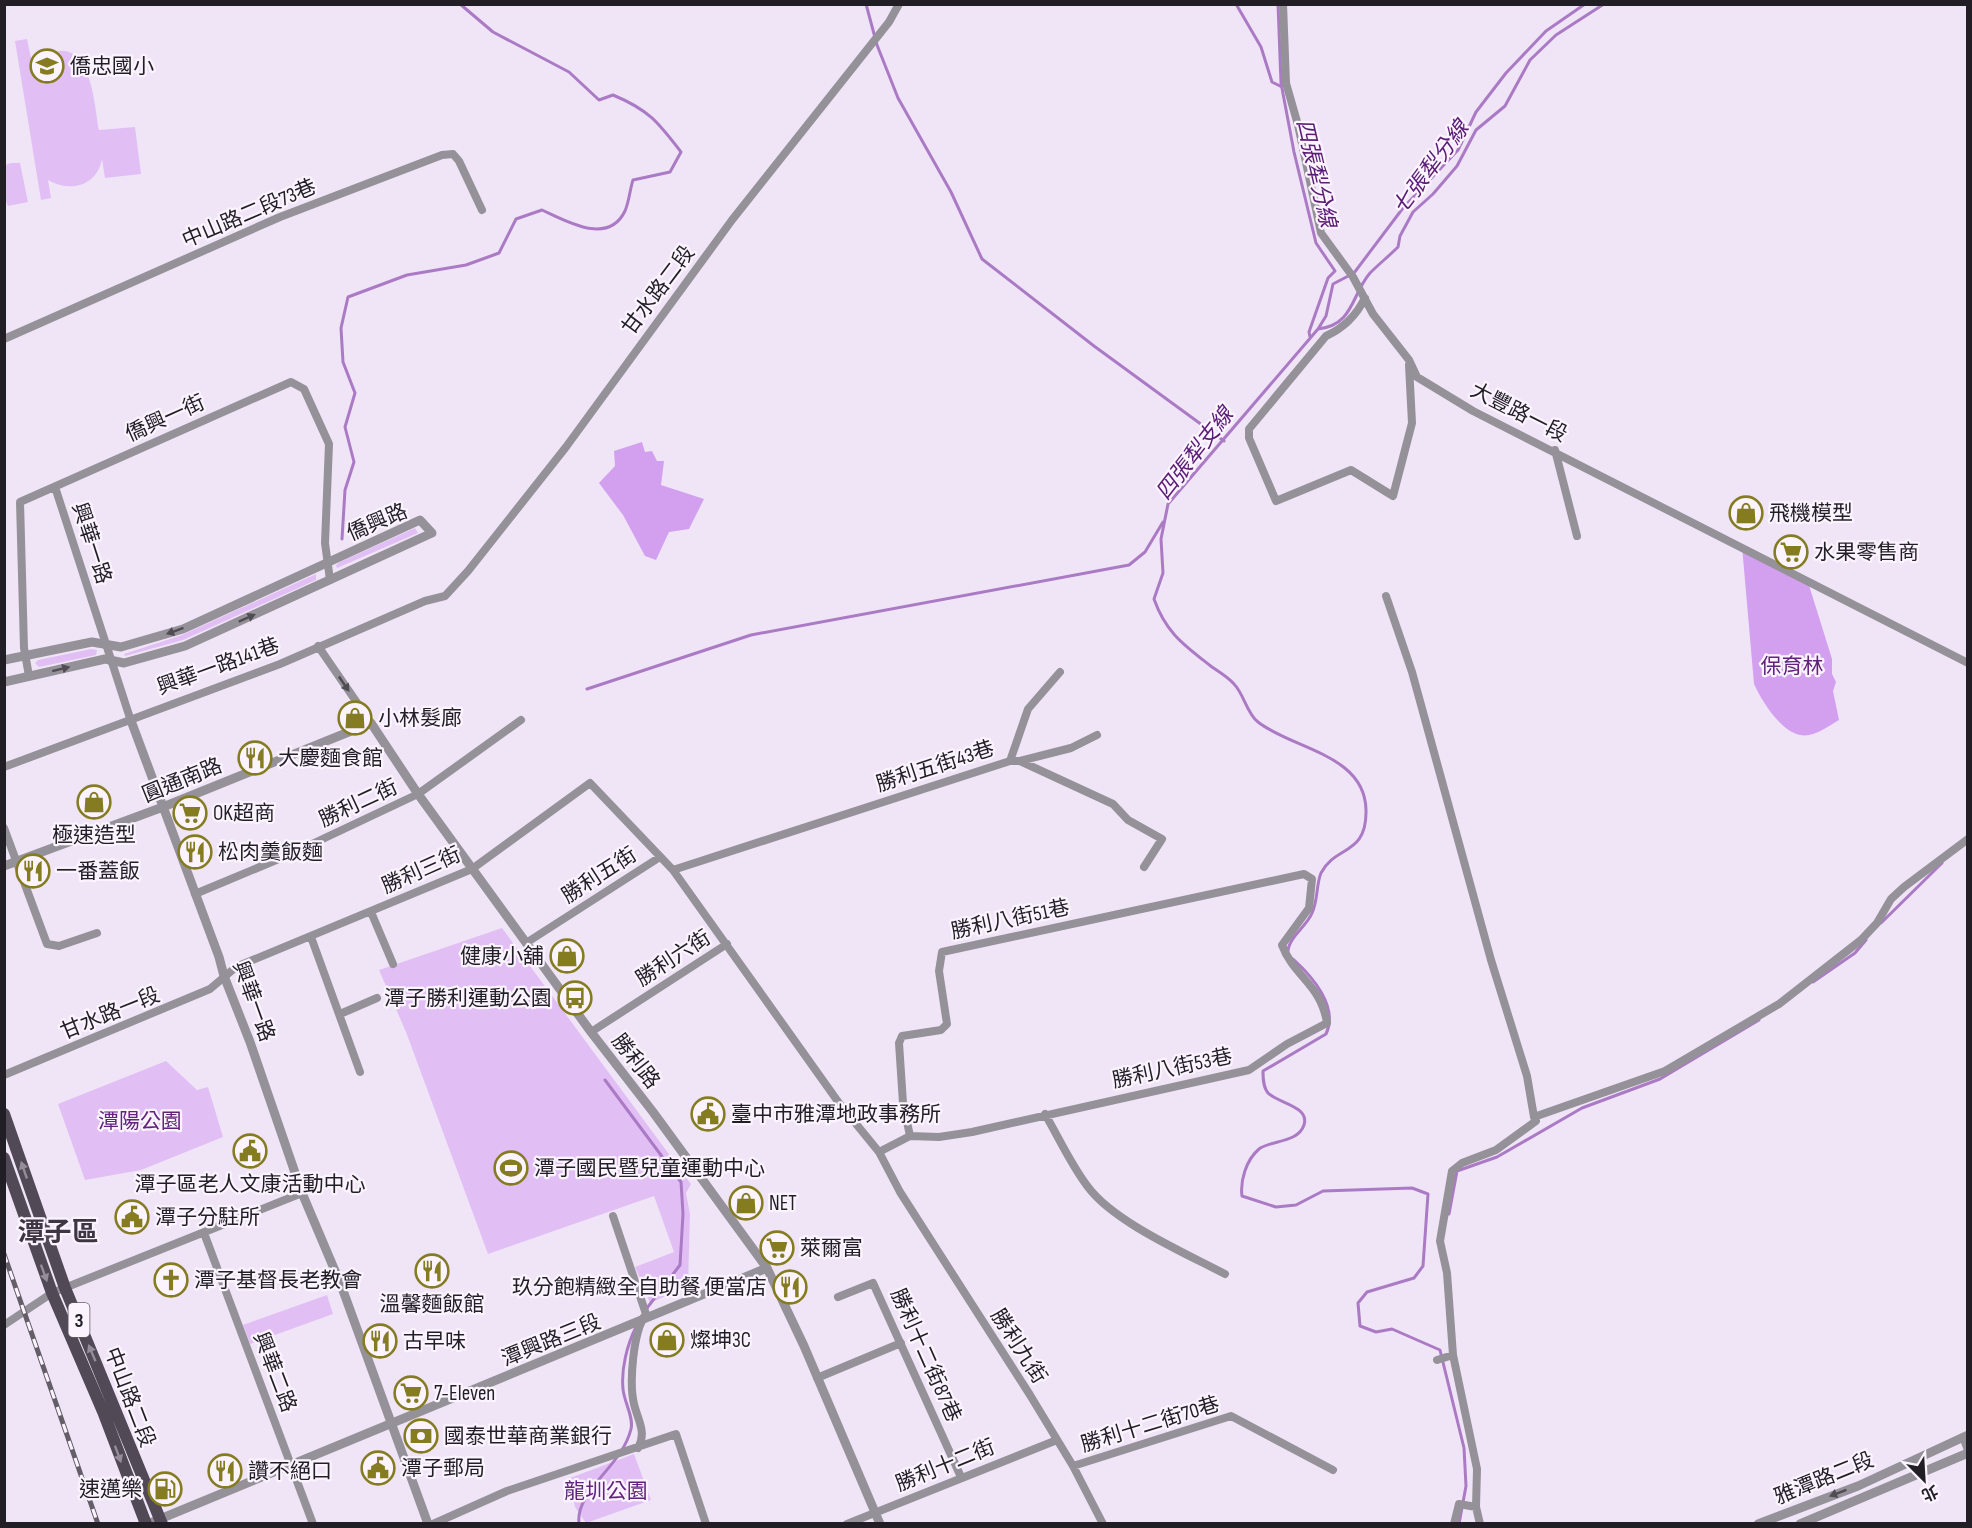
<svg xmlns="http://www.w3.org/2000/svg" width="1972" height="1528" font-family="'Sofia Sans Condensed','Noto Sans TC',sans-serif">
  <style>
    .green { fill: #e1bff5 }
    .forest { fill: #d2a0ee }
    .lines { fill: none; stroke-linecap: round; stroke-linejoin: round }
    .stream { stroke: #ab7ac5; stroke-width: 3 }
    .minor { stroke: #959198; stroke-width: 8 }
    .tertiary { stroke: #959198; stroke-width: 9 }
    .primary { stroke: #514956; stroke-width: 12 }
    .rail-casing { stroke: #645e69; stroke-width: 5 }
    .rail { stroke: #fbf4ff; stroke-width: 3; stroke-dasharray: 9; stroke-linecap: butt }
    .oneway { fill: #504c53 }
    .oneway2 { fill: #958d9a }
    .labels { text-anchor: middle; stroke-width: 4.5; stroke-linejoin: round; paint-order: stroke }
    .shield { fill: #fbf4ff; stroke: #635e66; stroke-width: 1.5 }
    .shield-label { font-size: 20px; font-weight: bold; fill: #221e25 }
    .poi-label { font-size: 21px; fill: #221e25; stroke: #fbf4ff; text-anchor: start }
    .street-label { font-size: 21px; fill: #221e25; stroke: #fbf4ff }
    .park-label { font-size: 21px; fill: #61237d; stroke: #fbf4ff }
    .water-label { font-size: 22px; font-style: italic; fill: #5a1b76; stroke: #fbf4ff }
    .district-label { font-size: 27px; font-weight: bold; fill: #3f3644; stroke: #fbf4ff }
  </style>
  <rect width="100%" height="100%" fill="#f0e5f7"/>
  <path class="green" d="M27 39 32 63C89 22 93 93 99 130L135 127 141 174 105 178 102 159C97 186 70 193 48 180L51 198 41 200 15 41Z
    M11 163H20L28 202 8 206 5 199V165Z
    M415 528 418 533 337 568 336 565 340 562Z
    M316 574V580L183 640 125 656 124 654 182 635Z
    M91 649 97 650 96 655 39 667 35 663 38 660Z
    M502 928 691 1184 686 1193 690 1214 688 1286 650 1303 635 1267 674 1252 654 1196 488 1254 406 1032 379 970Z
    M166 1061 197 1090 208 1087 223 1137 141 1170 85 1180 58 1104Z
    M327 1295 333 1314 250 1344 243 1325Z
    M634 1454 651 1500 586 1523 575 1507 570 1478Z"/>
  <path class="forest" d="M642 442 645 452 652 451 657 461H664L661 485 704 499 689 529 669 532 656 560 645 556 623 515 599 483 615 466 614 451Z
    M1742 546 1808 582 1832 659V674L1836 682 1833 691 1839 720C1828 726 1814 738 1800 735 1780 731 1762 701 1754 684Z"/>
  <g class="lines">
    <path class="stream" d="M866 4 877 45 898 98 951 192 982 259 1094 346 1224 441
      M1236 4 1261 47 1272 82 1282 87
      M1278 4 1281 83 1294 152 1316 243 1335 271 1328 278 1309 332 1310 337
      M1318 329C1354 325 1351 295 1370 273 1379 264 1389 256 1398 247L1400 236 1413 212 1433 194 1457 166 1476 130 1505 106 1530 60 1556 35 1604 4
      M342 539 345 490 354 462 345 427 355 393 343 362 341 328 348 297 407 275 466 265 499 253 516 219 542 210C566 221 608 246 625 211 629 202 630 189 633 180L670 172 681 152C658 122 649 110 613 95L599 100 569 72 493 32 460 4
      M587 689 751 635 1129 565 1145 552 1163 522
      M1881 923 1942 863
      M1288 951C1289 937 1307 926 1312 913 1318 901 1316 885 1321 873 1335 845 1367 856 1366 810 1365 754 1292 749 1258 722 1247 714 1244 694 1234 684 1228 677 1219 672 1212 667 1184 645 1166 633 1154 599L1163 573 1161 539 1168 504 1318 329 1326 316 1333 284 1354 273 1403 208 1458 150 1476 112 1506 73 1546 31 1585 4
      M1293 959C1312 976 1339 1007 1326 1034L1263 1071C1263 1078 1263 1087 1268 1093 1277 1103 1310 1106 1304 1125 1298 1143 1271 1140 1259 1149 1246 1160 1240 1181 1242 1196L1276 1207 1296 1205 1323 1191 1412 1188 1428 1194 1423 1266 1414 1278 1367 1292 1358 1303 1360 1326 1376 1332 1392 1329 1440 1350 1464 1448 1466 1486 1459 1524
      M1813 982 1855 953 1866 940
      M605 1080 681 1182 683 1214 680 1265 647 1308
      M1449 1214 1457 1171 1497 1157 1582 1108 1660 1079 1759 1020
      M579 1524C575 1490 622 1467 631 1429 634 1417 624 1402 623 1389 621 1369 627 1345 636 1327"/>
    <path class="minor" d="M1283 4 1286 83 1298 125 1321 233 1353 277 1373 314 1409 360 1417 377 1473 411 1968 663
      M1365 298C1356 316 1344 328 1326 336L1249 429V438L1276 501 1351 470 1393 496 1412 423 1409 365
      M4 339 280 217 442 155 453 154 459 161 482 210
      M1555 450 1577 536
      M55 487 130 718
      M1386 596 1412 672 1491 960 1527 1076 1534 1117
      M318 646 371 723
      M29 676 24 648 20 502 291 382 304 389 329 444 325 543 330 580
      M1010 761 1028 709 1060 672
      M1020 761 1071 748 1097 735
      M4 767 280 664 425 601 445 596 468 571 566 447 732 220 889 22 899 4
      M4 828 47 944 59 946 97 933
      M673 870 1010 761H1020L1113 804 1128 820 1162 839 1144 867
      M195 894 293 853 418 794 521 720
      M371 912 393 964
      M311 937 360 1072
      M526 943 660 857
      M340 1014 377 998
      M591 1032 727 944
      M4 1075 210 989 236 967 472 869 590 783 673 870 839 1103 879 1152 900 1192 1030 1395 1073 1466 1103 1524
      M1045 1114C1059 1138 1071 1165 1088 1187 1114 1222 1185 1253 1225 1274
      M879 1152 910 1136 939 1137 972 1132 1249 1070 1287 1044 1327 1023C1321 984 1294 977 1282 945L1309 908 1312 879 1304 874 942 952 939 971 947 1024 941 1030 902 1036 899 1043 903 1103 910 1136
      M613 1216 646 1314C633 1331 629 1383 634 1404 638 1421 647 1432 638 1448
      M204 1233 313 1524
      M838 1297 873 1283 961 1477
      M4 1325 52 1293 302 1193
      M1437 1360 1453 1355
      M817 1378 901 1343
      M1963 1437 1968 1450
      M1073 1466 1231 1416 1333 1470
      M433 1524 507 1491 676 1434 706 1524
      M847 1524 1057 1440
      M1454 1524 1459 1504 1476 1507
      M1480 1524 1476 1507 1477 1469 1453 1355 1447 1273 1440 1241 1452 1171 1462 1163 1496 1150 1536 1121 1534 1117 1665 1071 1779 1004 1861 940 1877 923 1891 899 1904 887 1968 839"/>
    <path class="tertiary" d="M4 660 92 642 121 647 183 629 420 520 432 533 185 646 124 663 105 659 4 682
      M130 718 219 957 224 976 250 1042 302 1193 341 1285 428 1524
      M4 866 163 807 371 723 418 794 591 1032 653 1112 767 1268 804 1346 880 1524
      M148 1524 767 1268
      M1758 1524 1858 1486 1968 1435
      M1800 1524 1968 1453"/>
    <path class="primary" d="M4 1114 65 1288 162 1524
      M4 1158 52 1293 104 1414 146 1524"/>
    <g class="rail-casing">
      <path id="rail" d="M4 1254 98 1524"/>
    </g>
    <use href="#rail" class="rail"/>
  </g>
  <defs><path id="oneway-solid" d="M-6-.8H1V-3.2L6.5 0L1 3.2V.8H-6Z" transform="scale(1.5)"/></defs>
  <g class="oneway">
    <use href="#oneway-solid" transform="translate(247 618) rotate(-24)"/>
    <use href="#oneway-solid" transform="translate(175 631) rotate(160)"/>
    <use href="#oneway-solid" transform="translate(61 669) rotate(-14)"/>
    <use href="#oneway-solid" transform="translate(344 684) rotate(56)"/>
    <use href="#oneway-solid" transform="translate(1838 1493) rotate(159)"/>
  </g>
  <g class="oneway2">
    <use href="#oneway-solid" transform="translate(24 1170) rotate(-109)"/>
    <use href="#oneway-solid" transform="translate(44 1273) rotate(70)"/>
    <use href="#oneway-solid" transform="translate(92 1353) rotate(-113)"/>
    <use href="#oneway-solid" transform="translate(118 1454) rotate(70)"/>
  </g>
  <defs>
    <g id="school-ring" transform="scale(1.725)"><circle r="9.5" fill="#fbf4ff" stroke="#857c22" stroke-width="1.5"/><path d="M0-5L7-2L0 1L-7-2ZM-4 1L0 2.5L4 1V4Q0 6-4 4Z" fill="#857c22"/></g>
    <g id="shop-ring" transform="scale(1.725)"><circle r="9.5" fill="#fbf4ff" stroke="#857c22" stroke-width="1.5"/><path d="M-5-2.5h2.3a2.7 3.5 0 0 1 5.4 0H5L5.5 6h-11ZM-1.5-2.5h3a1.5 2.3 0 0 0-3 0Z" fill="#857c22"/></g>
    <g id="supermarket-ring" transform="scale(1.725)"><circle r="9.5" fill="#fbf4ff" stroke="#857c22" stroke-width="1.5"/><path d="M-6-5.5h2.5l.6 2H6L4.5 2H-2.5L-4.4-4H-6ZM-1.5 3.2a1.3 1.3 0 1 0 .1 0ZM3 3.2a1.3 1.3 0 1 0 .1 0Z" fill="#857c22"/></g>
    <g id="restaurant-ring" transform="scale(1.725)"><circle r="9.5" fill="#fbf4ff" stroke="#857c22" stroke-width="1.5"/><path d="M-5-6h1v4h1v-4h1v4h1v-4h1v5L-1.5 .5V6h-2V.5L-5-1ZM5-6V6H3V1.5H1.5Q1.5-4 5-6Z" fill="#857c22"/></g>
    <g id="bus-ring" transform="scale(1.725)"><circle r="9.5" fill="#fbf4ff" stroke="#857c22" stroke-width="1.5"/><path d="M-5-6H5V4H4V6H2V4H-2V6H-4V4H-5ZM-3.5-4V0h7V-4ZM-3.5 1.2v1.5H-2V1.2ZM2 1.2v1.5H3.5V1.2Z" fill="#857c22"/></g>
    <g id="civic-ring" transform="scale(1.725)"><circle r="9.5" fill="#fbf4ff" stroke="#857c22" stroke-width="1.5"/><path d="M-.6-6.5H3V-4.5H.6V-3L4-1V1h2V6H-6V1h2V-1L-.6-3ZM-1.2 2.5V6h2.4V2.5Z" fill="#857c22"/></g>
    <g id="stadium-ring" transform="scale(1.725)"><circle r="9.5" fill="#fbf4ff" stroke="#857c22" stroke-width="1.5"/><path d="M0-5a6.5 5 0 1 0 0 10a6.5 5 0 1 0 0-10ZM-3.5-1.8h7v3.6h-7Z" fill="#857c22"/></g>
    <g id="church-ring" transform="scale(1.725)"><circle r="9.5" fill="#fbf4ff" stroke="#857c22" stroke-width="1.5"/><path d="M-1.2-6h2.4v3.5h3.3v2.4h-3.3V6h-2.4V-.1h-3.3v-2.4h3.3Z" fill="#857c22"/></g>
    <g id="bank-ring" transform="scale(1.725)"><circle r="9.5" fill="#fbf4ff" stroke="#857c22" stroke-width="1.5"/><path d="M-6-4H6V4H-6ZM0-2.3a2.3 2.3 0 1 0 0 4.6a2.3 2.3 0 1 0 0-4.6Z" fill="#857c22"/></g>
    <g id="fuel-ring" transform="scale(1.725)"><circle r="9.5" fill="#fbf4ff" stroke="#857c22" stroke-width="1.5"/><path d="M-5.5-6h7V0h2V4h1.3V-2.5L3-4.5l.8-.8L6-3V5H2.5V1h-1V6h-7ZM-4.2-4.7v3.2H.2V-4.7Z" fill="#857c22"/></g>
  </defs>
  <g fill-rule="evenodd">
    <use href="#school-ring" x="47" y="66"/>
    <use href="#shop-ring" x="1746" y="513"/>
    <use href="#supermarket-ring" x="1791" y="552"/>
    <use href="#shop-ring" x="355" y="718"/>
    <use href="#restaurant-ring" x="255" y="758"/>
    <use href="#shop-ring" x="94" y="802"/>
    <use href="#supermarket-ring" x="190" y="813"/>
    <use href="#restaurant-ring" x="195" y="852"/>
    <use href="#restaurant-ring" x="33" y="871"/>
    <use href="#shop-ring" x="567" y="956"/>
    <use href="#bus-ring" x="575" y="998"/>
    <use href="#civic-ring" x="708" y="1114"/>
    <use href="#civic-ring" x="250" y="1151"/>
    <use href="#stadium-ring" x="511" y="1168"/>
    <use href="#shop-ring" x="746" y="1203"/>
    <use href="#civic-ring" x="132" y="1217"/>
    <use href="#supermarket-ring" x="777" y="1248"/>
    <use href="#restaurant-ring" x="432" y="1271"/>
    <use href="#church-ring" x="171" y="1280"/>
    <use href="#restaurant-ring" x="790" y="1287"/>
    <use href="#shop-ring" x="667" y="1340"/>
    <use href="#restaurant-ring" x="380" y="1341"/>
    <use href="#supermarket-ring" x="411" y="1393"/>
    <use href="#bank-ring" x="421" y="1436"/>
    <use href="#civic-ring" x="378" y="1468"/>
    <use href="#restaurant-ring" x="225" y="1471"/>
    <use href="#fuel-ring" x="165" y="1489"/>
  </g>
  <g class="labels">
    <rect class="shield" x="68.5" y="1303" width="21" height="34" rx="4.5"/>
    <g class="shield-label">
      <text x="79" y="1327">3</text>
    </g>
    <g class="poi-label">
      <text x="70" y="73">僑忠國小</text>
      <text x="1769" y="520">飛機模型</text>
      <text x="1814" y="559">水果零售商</text>
      <text x="378" y="725">小林髮廊</text>
      <text x="278" y="765">大慶麵食館</text>
      <text x="213" y="820">OK超商</text>
      <text x="94" y="842" text-anchor="middle">極速造型</text>
      <text x="218" y="859">松肉羹飯麵</text>
      <text x="56" y="878">一番蓋飯</text>
      <text x="544" y="963" text-anchor="end">健康小舖</text>
      <text x="552" y="1005" text-anchor="end">潭子勝利運動公園</text>
      <text x="731" y="1121">臺中市雅潭地政事務所</text>
      <text x="534" y="1175">潭子國民暨兒童運動中心</text>
      <text x="250" y="1191" text-anchor="middle">潭子區老人文康活動中心</text>
      <text x="769" y="1210">NET</text>
      <text x="155" y="1224">潭子分駐所</text>
      <text x="800" y="1255">萊爾富</text>
      <text x="194" y="1287">潭子基督長老教會</text>
      <text x="767" y="1294" text-anchor="end">玖分飽精緻全自助餐 便當店</text>
      <text x="432" y="1311" text-anchor="middle">溫馨麵飯館</text>
      <text x="690" y="1347">燦坤3C</text>
      <text x="403" y="1348">古早味</text>
      <text x="434" y="1400">7-Eleven</text>
      <text x="444" y="1443">國泰世華商業銀行</text>
      <text x="401" y="1475">潭子郵局</text>
      <text x="248" y="1478">讚不絕口</text>
      <text x="142" y="1496" text-anchor="end">速邁樂</text>
    </g>
    <g class="street-label">
      <text transform="translate(249 213) rotate(-23)" y="7">中山路二段73巷</text>
      <text transform="translate(658 290) rotate(-53)" y="7">甘水路二段</text>
      <text transform="translate(1519 412) rotate(27)" y="7">大豐路一段</text>
      <text transform="translate(165 418) rotate(-24)" y="7">僑興一街</text>
      <text transform="translate(377 522) rotate(-23)" y="7">僑興路</text>
      <text transform="translate(92 543) rotate(72)" y="7">興華一路</text>
      <text transform="translate(218 666) rotate(-20)" y="7">興華一路141巷</text>
      <text transform="translate(935 766) rotate(-18)" y="7">勝利五街43巷</text>
      <text transform="translate(182 780) rotate(-22)" y="7">圓通南路</text>
      <text transform="translate(358 803) rotate(-25)" y="7">勝利二街</text>
      <text transform="translate(421 870) rotate(-24)" y="7">勝利三街</text>
      <text transform="translate(599 875) rotate(-33)" y="7">勝利五街</text>
      <text transform="translate(1010 919) rotate(-12)" y="7">勝利八街51巷</text>
      <text transform="translate(673 958) rotate(-33)" y="7">勝利六街</text>
      <text transform="translate(254 1001) rotate(70)" y="7">興華一路</text>
      <text transform="translate(110 1013) rotate(-22)" y="7">甘水路一段</text>
      <text transform="translate(636 1061) rotate(52)" y="7">勝利路</text>
      <text transform="translate(1172 1068) rotate(-12)" y="7">勝利八街53巷</text>
      <text transform="translate(551 1340) rotate(-22)" y="7">潭興路三段</text>
      <text transform="translate(1019 1346) rotate(57)" y="7">勝利九街</text>
      <text transform="translate(926 1355) rotate(66)" y="7">勝利十二街87巷</text>
      <text transform="translate(275 1372) rotate(69)" y="7">興華二路</text>
      <text transform="translate(130 1397) rotate(69)" y="7">中山路二段</text>
      <text transform="translate(1150 1424) rotate(-17)" y="7">勝利十二街70巷</text>
      <text transform="translate(945 1465) rotate(-22)" y="7">勝利十二街</text>
      <text transform="translate(1824 1478) rotate(-22)" y="7">雅潭路二段</text>
    </g>
    <g class="park-label">
      <text x="1792" y="673">保育林</text>
      <text x="140" y="1128">潭陽公園</text>
      <text x="606" y="1498">龍圳公園</text>
    </g>
    <g class="water-label">
      <text transform="translate(1430 167) rotate(-53)" y="8">七張犁分線</text>
      <text transform="translate(1317 173) rotate(77)" y="8">四張犁分線</text>
      <text transform="translate(1194 453) rotate(-52)" y="8">四張犁支線</text>
    </g>
    <g class="district-label">
      <text x="58" y="1241">潭子區</text>
    </g>
  </g>
  <rect width="1972" height="1528" fill="none" stroke="#221e25" stroke-width="12"/>
  <g transform="translate(1924 1480) rotate(156)" stroke="#fbf4ff" stroke-width="4.5" paint-order="stroke">
  <path d="M0-4.5L10 22L0 15L-10 22Z" fill="#221e25"/>
  <text y="-9" font-size="16" font-weight="bold" text-anchor="middle" fill="#221e25">北</text>
  </g>
</svg>
